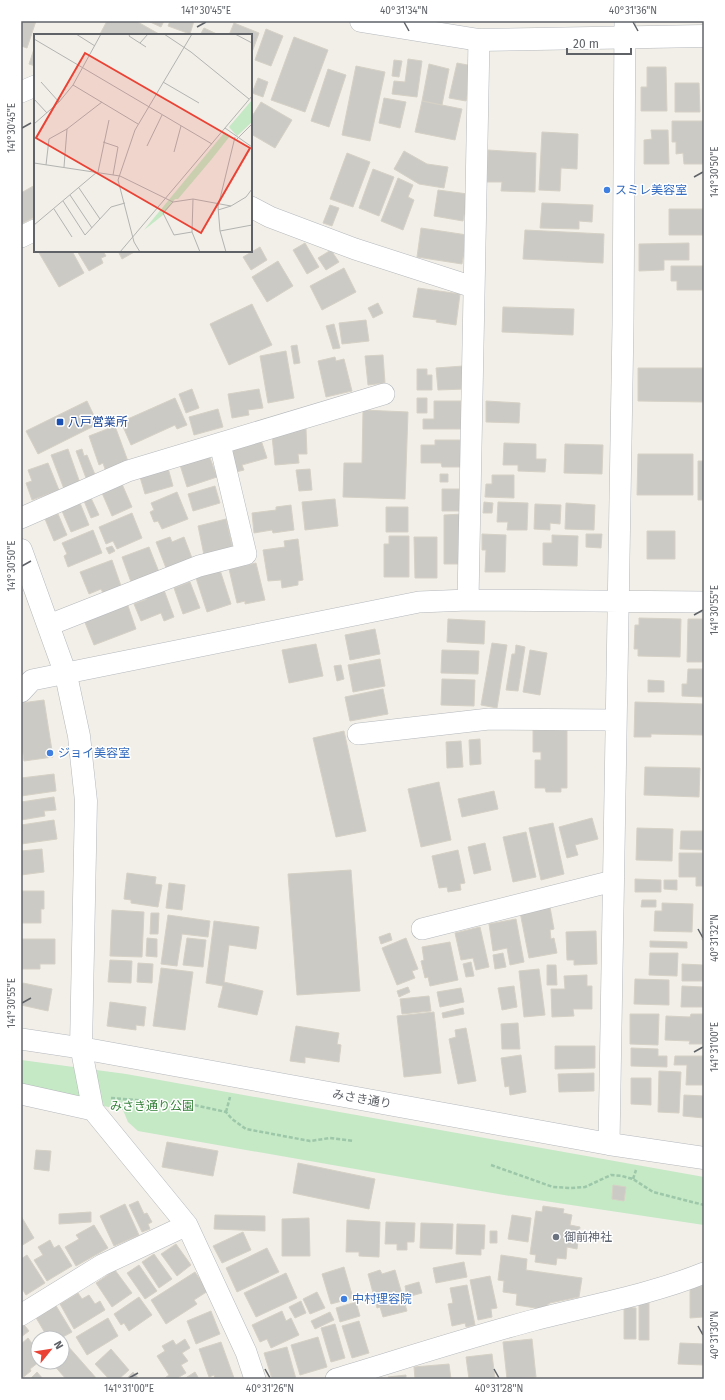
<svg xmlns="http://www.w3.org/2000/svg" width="725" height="1400" font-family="'Fira Sans','Noto Sans JP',sans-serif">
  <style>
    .green { fill: #c5e8c5 }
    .building { fill: #cccac5; stroke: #d6d1c6 }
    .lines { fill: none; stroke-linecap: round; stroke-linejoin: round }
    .minor-casing { stroke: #b5b8bc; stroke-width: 22 }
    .tertiary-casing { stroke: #b5b8bc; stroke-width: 23 }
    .path { stroke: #9cc7a9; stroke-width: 2.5; stroke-dasharray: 4 2; stroke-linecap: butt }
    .minor { stroke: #fff; stroke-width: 21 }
    .tertiary { stroke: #fff; stroke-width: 22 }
    .ticks { fill: none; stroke: #5f6368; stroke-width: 1.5 }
    .shop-dot { fill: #3f7fe0; stroke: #fff; stroke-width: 1.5 }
    .transit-dot { fill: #1a4fb4; stroke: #fff; stroke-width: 1.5 }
    .worship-dot { fill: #6b7280; stroke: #fff; stroke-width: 1.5 }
    .labels { text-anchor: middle; stroke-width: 3; stroke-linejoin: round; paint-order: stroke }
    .shop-label { font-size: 12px; fill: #366cbe; stroke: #fff; text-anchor: start }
    .transit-label { font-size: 12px; fill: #164399; stroke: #fff; text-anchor: start }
    .street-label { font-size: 12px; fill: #5f6368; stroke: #fff }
    .park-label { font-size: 12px; fill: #348238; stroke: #fff }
    .worship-label { font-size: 12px; fill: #5b616d; stroke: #fff; text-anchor: start }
    .inset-road { fill: none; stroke: #b3b3b1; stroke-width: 1 }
    .view { fill: #ea4335; fill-opacity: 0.15; stroke: #ea4335; stroke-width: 2 }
    .inset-edge { fill: none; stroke: #5f6368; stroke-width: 2 }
    .neatline { fill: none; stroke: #5f6368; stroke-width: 1.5 }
    .ticks-label { font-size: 10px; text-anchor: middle; fill: #5f6368 }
  </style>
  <rect width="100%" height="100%" fill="#f1efe8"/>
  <path class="green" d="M21 1060 126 1074 704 1177V1225L504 1195 138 1131 128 1122 123 1110 21 1089Z"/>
  <path class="building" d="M21 21H36L27 48 21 46Z
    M107 21H136L159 34 158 35H102L100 34Z
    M148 21H164L161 27Z
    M170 21H194L190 34 168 26Z
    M234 23 259 33 251 55V35H229Z
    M204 28 219 35H200Z
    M266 29 283 36 271 66 255 60Z
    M294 37 328 50 305 112 271 100Z
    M35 46V66L29 64Z
    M408 59 422 61 417 97 392 94 394 81 405 82Z
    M394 60 402 61 399 77 392 76Z
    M457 63 473 66 466 101 449 98Z
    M429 64 449 69 442 105 422 101Z
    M356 66 385 72 370 141 342 135Z
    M647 67H666L667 111H641V87H647Z
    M328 69 346 75 329 127 311 121Z
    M258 78 268 82 263 97 252 93Z
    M675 83H699L700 112H675Z
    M384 98 406 102 400 128 379 123Z
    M422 101 462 109 455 140 415 132Z
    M261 102 292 120 275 148 251 134V118Z
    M672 121H704V164H684L683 153 676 154V142H672Z
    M651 130H668L669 164H644V140L652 139Z
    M542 132 578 134 577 169 561 168 560 191 539 190Z
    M488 150 536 153 535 192 501 191 502 182H487Z
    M404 151 427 164 448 167 444 188 419 184 394 169Z
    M347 153 370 162 353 207 330 199Z
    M373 169 394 177 379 216 359 208Z
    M398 178 413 185 408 197 414 200 403 230 381 221Z
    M35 185V217L21 224V193Z
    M438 190 468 194 463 221 434 216Z
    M542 203 593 205 592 222 579 221V229L540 228Z
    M330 205 339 208 332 226 323 223Z
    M669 209H704V235H669Z
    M421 228 467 235 462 264 417 257Z
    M525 230 604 234 603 263 523 259Z
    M305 243 319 267 307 274 293 250Z
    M689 243V260H664V270L639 271V244Z
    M260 247 267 260 251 270 243 257Z
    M331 250 339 262 326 270 318 258Z
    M38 251H72L84 273 59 287Z
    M77 251H103L106 256 101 258 103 263 89 271Z
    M118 251H136L122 259Z
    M278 261 293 286 267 302 252 277Z
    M671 266H704V290H677V281H671Z
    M344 268 356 292 322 310 310 286Z
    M418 288 460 294 456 325 436 322 437 320 413 317Z
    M378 303 383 313 373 318 368 308Z
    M252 304 272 345 229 365 210 324Z
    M503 307 574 309 573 335 502 332Z
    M366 320 369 341 342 344 339 323Z
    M334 324 340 348 333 349 326 326Z
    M297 345 300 363 294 364 291 346Z
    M286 351 294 398 268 403 260 356Z
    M383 355 385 383 368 385 365 356Z
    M335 357 336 361 344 359 352 391 326 397 318 361Z
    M463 366 465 389 438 390 436 368Z
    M638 368H704V402L638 401Z
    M417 369H427V375H432V390H417Z
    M192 389 199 408 186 413 179 394Z
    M259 389 263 408 248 410 249 415 232 418 228 394Z
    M175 398 187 425 177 429 175 425 131 445 121 422Z
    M417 398H427V413H417Z
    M87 401 98 424 38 454 26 431Z
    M434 401H461V429H423V419H434Z
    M486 401 520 403 519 423 486 422Z
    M218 409 223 427 194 435 189 417Z
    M363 410 408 412 405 499 343 497 344 463H362Z
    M115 426 129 464 106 472 103 463 99 465 89 436Z
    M306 429 307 454H298L299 463 275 465 272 436 284 431Z
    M261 440 267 458 242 465 244 470 236 472 229 449Z
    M435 440H461V467H442L441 463H421V445H435Z
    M504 443 536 444V459H546L545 472 518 471V465H503Z
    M565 444 603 445 602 474 564 473Z
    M68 449 80 483 64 489 51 455Z
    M82 449 84 456 87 455 96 477 90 476 86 478 76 451Z
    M638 454H693V495H637Z
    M209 455 217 477 187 487 180 465Z
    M698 461H704V500H698Z
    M48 463 59 490 32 500 26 483 32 481 28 470Z
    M168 468 173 486 145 494 140 477Z
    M310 469 312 490 299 491 296 470Z
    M440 474H448V482H440Z
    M492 475H514V498L485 497 486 484H492Z
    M122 484 132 507 112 516 102 493Z
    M215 486 220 503 193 511 188 494Z
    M442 489H462V511H442Z
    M177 492 188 519 162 529 158 521 154 522 150 512 154 510 151 503Z
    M91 498 99 515 91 518 84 501Z
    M335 499 338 526 305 530 302 502Z
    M484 502 493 503 492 513H483Z
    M498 502 528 503 527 530H507L508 522H497Z
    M80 503 89 525 71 532 62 511Z
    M566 503 595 505 594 530 565 529Z
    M535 504 561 505 560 524 550 523V530L534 529Z
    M291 505 294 530 273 533 272 530 254 533 252 513 276 510V507Z
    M386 507H408V532H386Z
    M132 513 142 538 117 549 113 541 106 544 99 527Z
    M58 514 67 535 54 541 45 519Z
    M463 514V564H444V515Z
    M226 519 233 549 204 555 198 526Z
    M93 530 102 553 68 567 64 556 67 554 62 543Z
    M647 531H675V559H647Z
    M482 534 506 535 505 572H485L486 550H482Z
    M586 534H602L601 548 586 547Z
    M552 535 578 536 577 566 543 565V543H552Z
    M389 536H409V577H384V544H389Z
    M170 537 172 542 184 537 192 558 166 568 156 542Z
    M414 537H437V578H415Z
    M298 539 303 580 298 581V585L282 588 281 580 268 581 263 550 285 547 284 541Z
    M112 546 115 551 109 554 106 548Z
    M149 547 159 572 131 582 122 557Z
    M112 560 121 586 103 593 101 589 89 594 80 572Z
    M256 563 265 600 245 604V601L237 603 229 569Z
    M220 570 231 604 207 612 196 578Z
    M190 582 200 608 183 614 174 588Z
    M164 590 174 617 164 621 161 613 141 621 134 604 147 599 146 596Z
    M127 603 136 629 94 645 84 620Z
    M639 618 681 619 680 657 638 656V649H634L635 625H639Z
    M448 619 485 621 484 644 447 642Z
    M688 619H704V662H687Z
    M375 629 380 654 350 660 345 635Z
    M492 643 507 645 497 708 481 705Z
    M316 644 323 676 289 683 282 650Z
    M516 645 525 647 518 691 506 690 512 654H515Z
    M442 650 479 651 478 674 441 673Z
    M530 650 547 653 540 695 523 692Z
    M380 659 385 686 353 692 348 665Z
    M341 665 344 679 337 681 334 666Z
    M688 669H704V697L682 696V684H687Z
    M442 679 475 680 474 706 441 705Z
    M648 680 664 681V692H648Z
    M383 689 388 714 350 721 345 697Z
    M44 700 53 757 24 761 21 741V703Z
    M635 702 704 704V735L651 734V737H634Z
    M533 730H567V788H561V792H546L545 788H535V760H541V752H533Z
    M344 731 366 831 336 837 313 738Z
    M480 739 481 764 470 765 469 740Z
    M461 741 463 767 447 768 446 742Z
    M645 767 700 768 699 797 644 795Z
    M54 774 56 791 21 796V786H22L21 778Z
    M439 782 451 840 421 847 408 789Z
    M494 791 498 809 462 817 458 799Z
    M54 797 56 810 44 811 45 816 21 820V802Z
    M592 818 598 839 575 845 578 855 567 858 559 827Z
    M54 820 57 839 21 844V825Z
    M553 823 564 874 541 880 529 828Z
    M637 828 673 829 672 861 636 860Z
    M681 831H704V850L680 849Z
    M526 832 536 877 513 882 503 837Z
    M485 843 491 870 474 874 468 847Z
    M42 849 44 872 21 875V851Z
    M458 850 465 883 460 884 461 890 448 892 447 887 439 888 432 856Z
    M679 853H704V886H696V877H679Z
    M351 870 360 991 297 995 288 874Z
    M127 873 156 877 155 884 162 885 158 907 131 903V900L124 899Z
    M635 879 661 880V892H635Z
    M664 880H677V890L664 889Z
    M169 883 185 885 182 910 166 908Z
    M21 891H44V909H41V923H21Z
    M642 900H656V907H641Z
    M703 900H704V940H702Z
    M662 903 693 904 692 932 654 931 655 911H662Z
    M550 907 554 929 550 930 551 939 554 938 557 953 529 958 520 912Z
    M112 910 144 912 142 957 110 956Z
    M151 913H159L158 934H150Z
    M168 915 210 921 208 937 182 934 177 966 161 964Z
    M516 919 524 962 510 965 507 948 493 951 489 924Z
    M214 921 259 927 256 949 229 945 224 982 263 991 257 1015 218 1007 223 986 206 983Z
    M480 927 489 967 476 970 473 958 461 960 455 933Z
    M596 931 597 964 574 965V960H567L566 932Z
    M390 933 392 940 381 944 379 937Z
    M147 938 157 939V957L146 956Z
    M187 938 206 940 203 967 183 965Z
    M406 938 418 969 412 971 415 978 397 985 382 948Z
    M21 939H55V964H40V969H21Z
    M650 941 687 942V948L650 947Z
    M450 942 458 980 430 986 428 977 425 978 421 961 424 960 422 947Z
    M503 953 506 967 495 969 493 955Z
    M650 953H678L677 976 649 975Z
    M110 960 132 961 131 983 108 982Z
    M471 962 474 976 466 977 463 964Z
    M138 963 153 964 152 983 137 982Z
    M682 964 703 965V981H682Z
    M547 965H556L557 985H547Z
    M161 968 193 972 185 1030 153 1026Z
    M539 969 545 1015 524 1017 519 971Z
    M587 975V986H592V1009H573L574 1016 552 1017 551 989H565L564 976Z
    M635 979 669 980V1005L634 1004Z
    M23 983 52 989 48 1011 21 1005V992Z
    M514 986 517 1007 502 1010 498 988Z
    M682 986 703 987V1007H681Z
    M408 987 410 992 399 997 397 991Z
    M461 988 464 1002 440 1007 437 992Z
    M429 996 431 1011 402 1014 400 999Z
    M110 1002 146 1007 144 1026 136 1025V1030L107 1026Z
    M463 1008 464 1014 443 1018 442 1013Z
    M434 1012 441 1073 404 1077 397 1016Z
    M630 1014H659L658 1045 630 1044Z
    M691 1014H704V1044H689L690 1041 665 1040 666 1016 690 1017Z
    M518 1023 520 1049H502L501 1024Z
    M296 1026 339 1033 337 1044 341 1045 339 1062 305 1057V1063L290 1061Z
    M466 1028 476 1081 458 1084 449 1039 456 1037 455 1030Z
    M555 1046H595V1068L555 1069Z
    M631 1048 658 1049V1056H667V1067L631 1066Z
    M521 1055 526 1092 510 1095 509 1086 505 1087 501 1058Z
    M675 1056H704V1085H686L687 1065H674Z
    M659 1071 681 1072 679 1113 658 1112Z
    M594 1073V1091L559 1092 558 1074Z
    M631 1078H651V1105L631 1104Z
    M684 1095 704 1096V1118L683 1116Z
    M167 1142 218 1151 213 1176 162 1167Z
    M36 1150 51 1151 49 1171 34 1169Z
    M298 1163 375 1179 369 1209 293 1193Z
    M613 1185 626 1187 624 1201 612 1199Z
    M138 1201 144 1214 147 1213 152 1222 148 1224 150 1229 142 1232 129 1205Z
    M125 1204 139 1235 114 1246 100 1216Z
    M543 1206 564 1209 563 1213 572 1215 570 1225 580 1227 577 1249 567 1247 566 1259 557 1258 556 1265 535 1262 536 1255 530 1254 536 1211 542 1212Z
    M91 1212V1222L59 1224V1214Z
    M215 1215 265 1216V1231L214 1229Z
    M512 1215 531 1218 528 1242 508 1239Z
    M21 1216 34 1238 21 1246Z
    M309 1218 310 1256H282V1219Z
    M347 1220 380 1222 379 1257 359 1256V1252H346Z
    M386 1222 415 1223 414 1242H407V1250H397V1244H385Z
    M421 1223 453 1224 452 1249 420 1248Z
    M457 1224 485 1225 484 1249H481V1255L456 1254Z
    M94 1225 108 1248 76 1266 65 1247 79 1239 76 1235Z
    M490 1231H497V1243H490Z
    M243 1232 251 1250 222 1263 213 1246Z
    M50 1240 54 1248 59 1245 72 1266 47 1281 34 1260 43 1255 38 1247Z
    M176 1244 191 1265 177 1276 161 1254Z
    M267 1248 279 1272 237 1292 226 1268Z
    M154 1254 172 1279 159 1288 142 1262Z
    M27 1255 45 1283 26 1295 21 1287V1259Z
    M501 1255 527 1259 526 1270 582 1278 579 1297 550 1303 542 1309 516 1305 517 1294 503 1292 504 1281 498 1280Z
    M464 1262 467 1277 436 1283 433 1268Z
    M139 1265 157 1291 145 1299 127 1273Z
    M344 1267 353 1298 331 1304 322 1274Z
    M115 1270 132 1293 112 1307 96 1283Z
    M380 1270 382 1274 395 1270 407 1311 383 1317 380 1307 377 1308 368 1274Z
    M195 1272 208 1291 194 1300 197 1304 166 1324 151 1300Z
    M286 1273 297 1298 256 1317 244 1293Z
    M490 1276 497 1308 491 1309 492 1317 478 1320 470 1280Z
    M419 1282 422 1293 407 1297 405 1286Z
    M467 1285 475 1325 466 1327 465 1323 452 1326 448 1304 453 1303 450 1288Z
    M690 1286H703V1317L690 1318Z
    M317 1292 325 1308 310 1314 303 1299Z
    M78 1293 82 1299 89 1295 95 1304 100 1301 105 1310 74 1329 60 1304Z
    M139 1297 152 1315 129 1331 124 1323 121 1325 114 1314Z
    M301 1301 306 1313 295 1318 289 1307Z
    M356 1302 360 1316 340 1322 336 1308Z
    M639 1303H649V1340H639Z
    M55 1304 72 1332 61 1338H48L35 1316Z
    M624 1307 636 1308V1339H624Z
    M211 1311 220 1334 196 1344 187 1321Z
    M282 1311 286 1321 291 1318 299 1335 271 1348 267 1339 260 1342 252 1325Z
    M330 1312 334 1320 315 1329 311 1321Z
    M108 1318 118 1336 87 1355 76 1337Z
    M359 1321 369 1353 352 1358 342 1326Z
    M21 1322H22L29 1331 21 1337Z
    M335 1324 345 1358 331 1362 321 1328Z
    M318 1337 327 1367 300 1375 291 1345Z
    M28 1338 38 1351V1362H39L30 1369 31 1371 21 1379V1344Z
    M185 1339 190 1348 182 1353 188 1361 181 1365 186 1373 176 1379H166L165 1378 169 1375 157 1356 165 1351 162 1346 173 1340 176 1345Z
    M532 1339 536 1377 507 1379 503 1342Z
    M221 1342 234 1378 230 1379H215L214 1375 209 1377 199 1349Z
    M680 1343 704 1344V1365L678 1364Z
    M67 1345 97 1379H66L51 1362H62V1350Z
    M287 1347 296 1379H272L264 1353Z
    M111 1349 129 1370 119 1379H109L95 1364Z
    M492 1354 495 1379H469L466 1357Z
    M449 1364 451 1379H415L414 1367Z
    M37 1372 43 1379H30Z
    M133 1372 139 1379H126Z
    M195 1372 199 1379H184Z
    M406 1375V1379H389L388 1377Z"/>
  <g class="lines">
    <g class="minor-casing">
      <path id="minor" d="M21 92 35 86
        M251 207 270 217 355 249 473 287
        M21 237 35 230
        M21 518 128 471 384 394
        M468 600 479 40
        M49 625 199 566 246 554 220 444
        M21 692 32 680 419 602 468 600 704 602
        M358 734 489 719 616 720
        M422 929 613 881
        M21 1039 81 1048 93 1110 187 1225 246 1352 255 1379
        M21 1094 93 1110
        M609 1144 623 324 625 21
        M21 1315 102 1265 187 1225
        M336 1379C402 1359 467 1338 534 1320 591 1305 649 1295 704 1273"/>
    </g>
    <g class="tertiary-casing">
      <path id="tertiary" d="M361 21 479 40 704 36
        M21 550 66 675 79 736 86 801 81 1048 609 1144 704 1158"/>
    </g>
    <path class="path" d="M111 1098 194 1105 226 1112 232 1119 246 1129 310 1141 330 1138 354 1141
      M226 1112 230 1097
      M491 1165 553 1187 571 1188 585 1187 611 1175 622 1176 633 1179 653 1192 704 1205
      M633 1179 636 1170"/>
    <use href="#minor" class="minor"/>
    <use href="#tertiary" class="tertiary"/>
  </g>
  <path class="ticks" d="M404 22 409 31M633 22 638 31M197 27 206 22M22 128 31 123M694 177 703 172M22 566 31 561M694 615 703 610M698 929 703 938M22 1003 31 998M694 1052 703 1047M698 1326 703 1335M265 1369 270 1378M494 1369 499 1378M129 1378 138 1373"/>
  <g class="shop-dot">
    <circle cx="607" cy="190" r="4"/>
    <circle cx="50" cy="753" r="4"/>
    <circle cx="344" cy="1299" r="4"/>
  </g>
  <rect class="transit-dot" x="56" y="418" width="8" height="8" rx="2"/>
  <circle class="worship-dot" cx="556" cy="1237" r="4"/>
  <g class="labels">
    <g class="shop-label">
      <text x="615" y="194">スミレ美容室</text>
      <text x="58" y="757">ジョイ美容室</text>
      <text x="352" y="1303">中村理容院</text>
    </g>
    <g class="transit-label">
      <text x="68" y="426">八戸営業所</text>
    </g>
    <g class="street-label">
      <text transform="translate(362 1099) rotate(10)" y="4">みさき通り</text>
    </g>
    <g class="park-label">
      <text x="152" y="1110">みさき通り公園</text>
    </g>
    <g class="worship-label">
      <text x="564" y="1241">御前神社</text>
    </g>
  </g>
  <g transform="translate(34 34)">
    <rect width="218" height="218" fill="#f1efe8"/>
    <path d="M218 66V88L203 102 195 93ZM190 99 196 102 177 126 144 165H141L129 181 110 196Z" fill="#c5e8c5"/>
    <path class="inset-road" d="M42 0 61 12M96 0 95 2 112 13M130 0 157 18 215 65M201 0 218 9M0 5 178 110M106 9 114 0M7 48 25 68M129 48 165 69M39 51 104 90M0 65 13 79M0 90 25 68 39 51 67 0M191 94 218 113M203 105 218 90M69 108 84 113 79 141M113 112 128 81M140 118 147 92M0 129 86 142 139 168 159 165 197 172 212 163 218 155M12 131 15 105 33 95M30 133 33 95 68 68M64 138 75 86M45 154 66 185M36 161 58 194M159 165 158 198 166 218M29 167 51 201 77 173 91 169M139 168 129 179 140 201 158 198M20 175 38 203M184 176 197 172M0 191 63 138M186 197 218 191M86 218 218 62M106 218 100 208 84 146 101 96 158 0M192 218 186 197 184 173 201 103"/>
    <path class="view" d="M51 19 216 114 167 199 2 104Z"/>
    <rect width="218" height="218" class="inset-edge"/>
  </g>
  <rect width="725" height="1400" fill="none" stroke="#ffffff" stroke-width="44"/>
  <g transform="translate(50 1350) rotate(60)"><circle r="19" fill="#ffffff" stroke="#bfc1c3"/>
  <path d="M0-3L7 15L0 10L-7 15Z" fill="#ea4335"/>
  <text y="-6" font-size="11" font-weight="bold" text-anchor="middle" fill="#5f6368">N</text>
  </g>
  <path d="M567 48v6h64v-6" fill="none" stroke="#5f6368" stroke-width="2"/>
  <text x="573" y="48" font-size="12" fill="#5f6368" stroke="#ffffff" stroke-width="3" paint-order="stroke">20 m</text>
  <rect x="22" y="22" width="681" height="1356" class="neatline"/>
  <g class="ticks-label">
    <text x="206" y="14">141°30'45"E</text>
    <text x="404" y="14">40°31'34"N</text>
    <text x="633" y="14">40°31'36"N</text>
    <text transform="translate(11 128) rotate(-90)" y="4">141°30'45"E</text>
    <text transform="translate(714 172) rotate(-90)" y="4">141°30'50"E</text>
    <text transform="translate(11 566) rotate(-90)" y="4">141°30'50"E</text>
    <text transform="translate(714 610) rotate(-90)" y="4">141°30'55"E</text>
    <text transform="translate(714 938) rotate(-90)" y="4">40°31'32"N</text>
    <text transform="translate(11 1003) rotate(-90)" y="4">141°30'55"E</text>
    <text transform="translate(714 1047) rotate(-90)" y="4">141°31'00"E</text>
    <text transform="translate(714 1335) rotate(-90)" y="4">40°31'30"N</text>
    <text x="129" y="1392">141°31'00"E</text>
    <text x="270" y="1392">40°31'26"N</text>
    <text x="499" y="1392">40°31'28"N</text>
  </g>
</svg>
